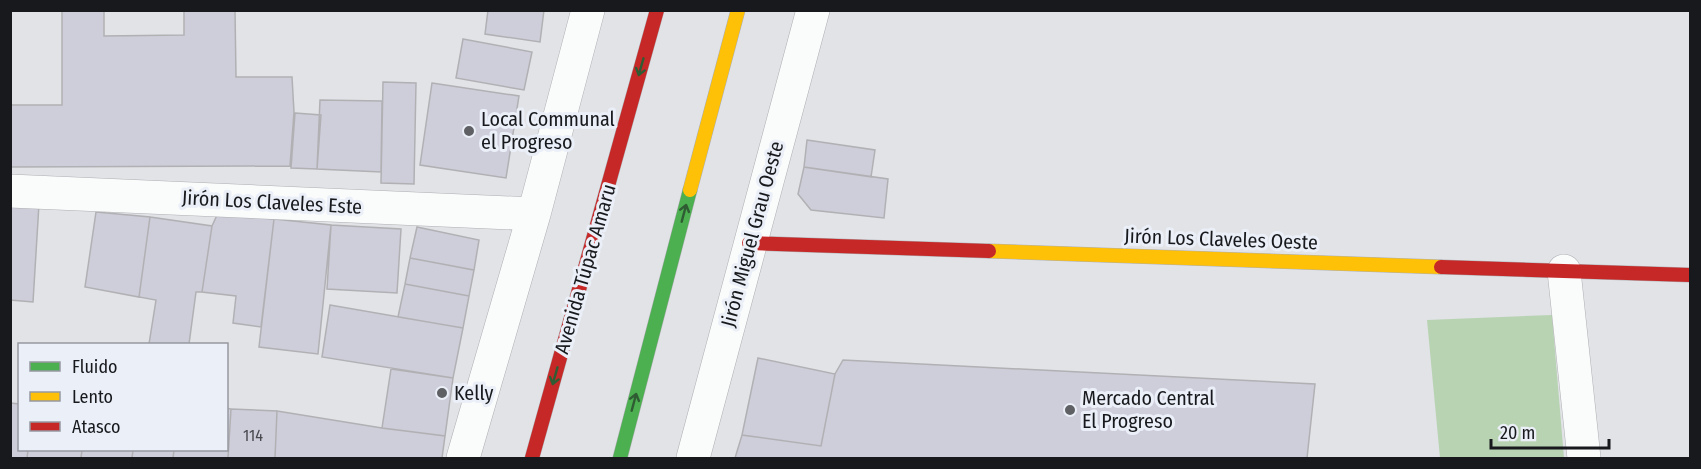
<svg xmlns="http://www.w3.org/2000/svg" width="1701" height="469" font-family="'Fira Sans Condensed',sans-serif">
  <style>
    .green { fill: #b8d3b2 }
    .building { fill: #cecdda; stroke: #b1b1b4; stroke-width: 1.5 }
    .lines { fill: none; stroke-linecap: round; stroke-linejoin: round }
    .street-casing { stroke: #aeafb2; stroke-width: 34 }
    .fast-casing { stroke: #aeafb2; stroke-width: 15 }
    .slow-casing { stroke: #aeafb2; stroke-width: 15 }
    .jam-casing { stroke: #aeafb2; stroke-width: 15 }
    .street { stroke: #fafbfb; stroke-width: 33 }
    .fast { stroke: #4caf50; stroke-width: 14 }
    .slow { stroke: #ffc107; stroke-width: 14 }
    .jam { stroke: #c62828; stroke-width: 14 }
    .oneway { stroke: #2f5c33 }
    .poi-dot { fill: #5e6063; stroke: #ebeff8; stroke-width: 2 }
    .labels { text-anchor: middle; stroke-width: 6; stroke-linejoin: round; paint-order: stroke }
    .number-label { font-size: 16px; fill: #48494e }
    .poi-label { font-size: 20px; fill: #17191c; stroke: #ebeff8; text-anchor: start }
    .street-label { font-size: 20px; fill: #17191c; stroke: #ebeff8 }
  </style>
  <rect width="100%" height="100%" fill="#e1e3e7"/>
  <path class="green" d="M1552 315 1564 458H1440L1427 320Z"/>
  <path class="building" d="M62 10H104V36L184 35V10H235L236 77H292L294 112 290 166 10 167V105H62Z
    M488 10H544L540 42 485 34Z
    M463 39 532 52 524 90 456 78Z
    M383 82 416 83 414 184 381 183Z
    M432 83 519 96 506 178 420 165Z
    M320 100 382 101 381 172 317 169Z
    M295 113 321 115 317 169 291 168Z
    M807 140 875 150 871 177 804 167Z
    M804 167 888 179 884 218 811 210 798 194Z
    M10 202 39 204 33 302 10 300Z
    M96 212 150 217 139 297 85 287Z
    M218 213 274 219 261 327 233 323 236 296 202 292 212 226Z
    M150 217 212 226 202 292H196L189 344H149L156 300 139 297Z
    M274 219 331 225 318 354 259 347Z
    M331 225 401 229 397 293 327 289Z
    M417 227 479 240 474 270 410 258Z
    M410 258 474 270 469 296 405 284Z
    M405 284 469 296 463 328 398 317Z
    M330 305 463 328 453 378 322 357Z
    M758 358 835 374 821 446 742 435Z
    M843 360 1315 384 1307 458H735L742 435 821 446 835 374Z
    M391 369 453 378 445 436 382 428Z
    M10 403 20 404V450H28L27 458H10Z
    M226 408 231 409 228 458H173L174 450H226Z
    M231 409 277 411 275 458H228Z
    M277 411 382 428 445 436 442 458H275Z
    M28 450H82L81 458H27Z
    M82 450H133L132 458H81Z
    M133 450H174L173 458H132Z"/>
  <g class="lines">
    <g class="street-casing">
      <path id="street" d="M10 191 534 214
        M1564 271 1584 458
        M463 458 534 214 588 10
        M693 458 813 10"/>
    </g>
    <g class="fast-casing">
      <path id="fast" d="M620 458 690 190"/>
    </g>
    <g class="slow-casing">
      <path id="slow" d="M690 190 738 10
        M989 251 1441 267"/>
    </g>
    <g class="jam-casing">
      <path id="jam" d="M749 243 989 251
        M1441 267 1690 275
        M532 458 657 10"/>
    </g>
    <use href="#street" class="street"/>
    <use href="#fast" class="fast"/>
    <use href="#slow" class="slow"/>
    <use href="#jam" class="jam"/>
  </g>
  <defs><path id="oneway-shaft" d="M-6 0H5M1.5-3L5.5 0L1.5 3" fill="none" stroke-width="1.6" stroke-linecap="round" stroke-linejoin="round" transform="scale(1.5)"/></defs>
  <g class="oneway">
    <use href="#oneway-shaft" transform="translate(641 67) rotate(106)"/>
    <use href="#oneway-shaft" transform="translate(684 213) rotate(-75)"/>
    <use href="#oneway-shaft" transform="translate(555 376) rotate(106)"/>
    <use href="#oneway-shaft" transform="translate(634 402) rotate(-75)"/>
  </g>
  <g class="poi-dot">
    <circle cx="469" cy="131" r="6"/>
    <circle cx="442" cy="393" r="6"/>
    <circle cx="1070" cy="410" r="6"/>
  </g>
  <g class="labels">
    <g class="number-label">
      <text x="253" y="441">114</text>
    </g>
    <g class="poi-label">
      <text x="481" y="126">Local Communal<tspan x="481" dy="23">el Progreso</tspan></text>
      <text x="454" y="400">Kelly</text>
      <text x="1082" y="405">Mercado Central<tspan x="1082" dy="23">El Progreso</tspan></text>
    </g>
    <g class="street-label">
      <text transform="translate(272 202) rotate(3)" y="7">Jirón Los Claveles Este</text>
      <text transform="translate(752 234) rotate(-75)" y="7">Jirón Miguel Grau Oeste</text>
      <text transform="translate(1221 239) rotate(2)" y="7">Jirón Los Claveles Oeste</text>
      <text transform="translate(585 269) rotate(-74)" y="7">Avenida Túpac Amaru</text>
    </g>
  </g>
  <rect width="1701" height="469" fill="none" stroke="#17191c" stroke-width="24"/>
  <rect x="18" y="343" width="210" height="108" fill="#ebeff8" stroke="#9699a0" stroke-width="1.5"/>
  <rect x="30" y="362" width="30" height="9" fill="#4caf50" stroke="#9699a0" stroke-width="1.5"/>
  <text x="72" y="373" font-size="18" fill="#17191c">Fluido</text>
  <rect x="30" y="392" width="30" height="9" fill="#ffc107" stroke="#9699a0" stroke-width="1.5"/>
  <text x="72" y="403" font-size="18" fill="#17191c">Lento</text>
  <rect x="30" y="422" width="30" height="9" fill="#c62828" stroke="#9699a0" stroke-width="1.5"/>
  <text x="72" y="433" font-size="18" fill="#17191c">Atasco</text>
  <path d="M1491 439v9h118v-9" fill="none" stroke="#17191c" stroke-width="3"/>
  <text x="1500" y="439" font-size="18" fill="#17191c" stroke="#ebeff8" stroke-width="4.5" paint-order="stroke">20 m</text>
</svg>
